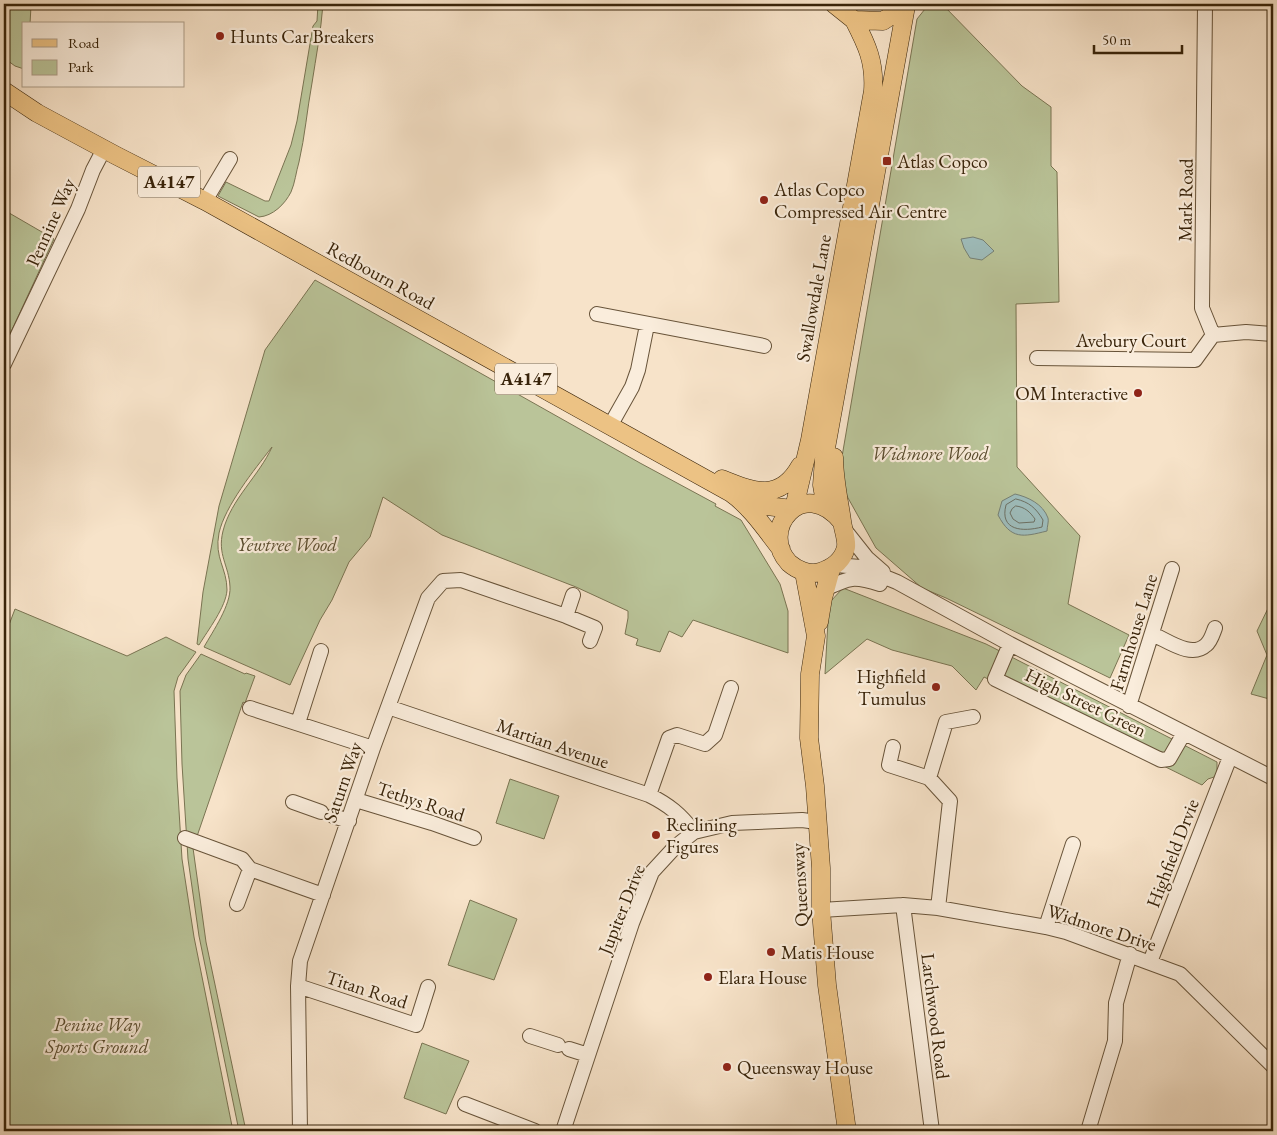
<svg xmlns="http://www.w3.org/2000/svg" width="1277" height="1135" font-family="'EB Garamond',serif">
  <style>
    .green { fill: #bac499; stroke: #7a7452 }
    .water { fill: #9ebdbc; stroke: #768075 }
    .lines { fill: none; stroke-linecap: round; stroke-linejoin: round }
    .shore { stroke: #6c7063; stroke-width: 1 }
    .minor-casing { stroke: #68543a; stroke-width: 16 }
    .major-casing { stroke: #39240a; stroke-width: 19 }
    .minor { stroke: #faeddc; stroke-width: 14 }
    .major { stroke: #ecc284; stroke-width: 18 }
    .poi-dot { fill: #8f2418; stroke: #faeddc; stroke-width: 2 }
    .labels { text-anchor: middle; stroke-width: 4.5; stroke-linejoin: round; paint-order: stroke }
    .shield { fill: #faeddc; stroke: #736049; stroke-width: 1 }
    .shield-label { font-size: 18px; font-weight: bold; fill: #39240a }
    .poi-label { font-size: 19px; fill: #39240a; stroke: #faeddc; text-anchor: start }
    .street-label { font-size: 19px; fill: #39240a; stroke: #faeddc }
    .park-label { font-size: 19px; font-style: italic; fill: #594c2e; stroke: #faeddc }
  </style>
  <rect width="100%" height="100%" fill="#f7e3c9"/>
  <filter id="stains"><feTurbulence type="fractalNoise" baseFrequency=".004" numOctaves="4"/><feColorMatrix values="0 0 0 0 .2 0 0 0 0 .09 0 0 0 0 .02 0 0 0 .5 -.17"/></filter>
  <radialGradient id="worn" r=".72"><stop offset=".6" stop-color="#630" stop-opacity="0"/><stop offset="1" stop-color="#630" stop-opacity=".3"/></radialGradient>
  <path class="green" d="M4 4 31 6 30 24H24V69L15 66 4 58Z
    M318 4H323C321 31 316 57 312 83 307 110 305 136 299 162 296 172 295 183 291 192 285 204 273 216 259 217L218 196 226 182 265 201H269L291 145 297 121 313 26 317 21Z
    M929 4H942L1022 86 1051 107V166L1057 172 1059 302 1016 304 1017 467 1080 536 1068 604 1129 635 1110 678 946 598 922 588 876 548 838 480 917 19Z
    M4 210 54 239 4 347Z
    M315 280 640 463 716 504 715 506 741 520 780 584 788 611V653L693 620 682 637 669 631 660 652 636 645 638 639 625 634 628 618V611L576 587 442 535 383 497 370 537 349 562 332 600 320 620 290 685 204 647C213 631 231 605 230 587 229 565 217 555 223 531 231 499 259 476 272 447 254 470 225 506 219 533 214 558 227 568 227 590 226 607 208 630 199 645L197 644 203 592 219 506 265 350Z
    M843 588 986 644 1217 762V776L1208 779 1202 785 984 677 976 690 952 666 892 650 867 639 825 674 829 603Z
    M1273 598V700L1251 694 1267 655 1257 631Z
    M15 609 127 656 166 637 196 652 178 677 174 691 177 778 182 859 194 937 233 1131H4V638Z
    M201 654 245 674 246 673 255 676 245 703 243 702 193 848 206 942 246 1131H239L199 936 188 859 182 764 180 691 186 675Z
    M510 779 559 796 544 839 496 823Z
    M470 900 517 919 494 980 448 965Z
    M422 1043 469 1061 446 1114 404 1098Z"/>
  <path class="water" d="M973 237 983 240 994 251 982 260 970 258 964 248 961 239Z
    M1015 494C1028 497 1043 504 1048 518 1049 521 1047 527 1047 531 1023 537 1011 540 998 515L1002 501Z"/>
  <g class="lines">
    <path class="shore" d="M1016 499C1029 502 1036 508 1043 520L1042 527C1023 532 999 531 1006 505Z
      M1016 506C1025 507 1030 512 1035 519L1034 522 1019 523 1013 519 1010 513 1012 509Z"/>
    <g class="minor-casing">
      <path id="minor" d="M1205 4 1202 308 1213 335 1246 332 1273 334
        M205 201 230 159
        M597 314 764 346
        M1037 358 1195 360 1213 335
        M4 364 78 209 93 170 104 149
        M610 426 632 387 638 370 647 325
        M844 529 867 558 883 572
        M836 565 860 567 897 582 1010 644 1273 778
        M825 589C850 577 854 576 880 584
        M566 616 573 595
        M1152 634C1167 640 1191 659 1206 645 1211 641 1213 633 1215 628
        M1010 644 995 679 1161 760 1169 759 1184 733
        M1129 706 1172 569
        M388 707 649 795C669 805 680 814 694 832
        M250 708 373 748
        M298 723 321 651
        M893 747 889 765 929 778 950 801 938 908
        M929 778 946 722 973 717
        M649 795 669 738 677 735 705 744 715 735 731 688
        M356 800 432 823 474 838
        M293 802 321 812
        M333 816 349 821
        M185 838 242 859 250 869 323 895
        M237 904 250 869
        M903 905 932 1131
        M821 910 903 905 938 908 1046 927 1066 932 1180 974 1273 1066
        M1046 927 1073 844
        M1150 962 1230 757
        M298 986 416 1025 428 987
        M530 1036 558 1045
        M569 1049 588 1055
        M465 1104 535 1131
        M300 1131 298 986 300 961 373 748 428 598 443 581 461 580 566 616 595 628 590 641
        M563 1131 632 923 652 872 675 847 694 832 732 823 802 820 817 822
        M1088 1131 1115 1041 1116 1003 1130 954"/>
    </g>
    <g class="major-casing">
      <path id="major" d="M834 4 854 20 883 21 908 4
        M4 91 37 113 115 155 205 201 731 493C751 507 766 530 781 549
        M834 457C834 479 839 500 842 521 843 530 847 539 846 547 843 561 833 568 820 572 809 575 797 570 789 563 758 530 803 474 842 522
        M722 479C754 492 780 502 800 466
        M738 497 767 506 792 509
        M794 508 810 440 873 91C875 62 867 45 854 20
        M826 508 822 485 824 459 906 6
        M804 572 816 636 810 674 809 738 815 786 821 868V910L827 985 847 1131
        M819 622 823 598 831 569"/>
    </g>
    <use href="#minor" class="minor"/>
    <use href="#major" class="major"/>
  </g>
  <g class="poi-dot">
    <circle cx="220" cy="36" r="5"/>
    <rect x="882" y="156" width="10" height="10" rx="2.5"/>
    <circle cx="764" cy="200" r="5"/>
    <circle cx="1138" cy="393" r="5"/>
    <circle cx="936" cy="687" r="5"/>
    <circle cx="656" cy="835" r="5"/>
    <circle cx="771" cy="952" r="5"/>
    <circle cx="708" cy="977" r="5"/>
    <circle cx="727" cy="1067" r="5"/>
  </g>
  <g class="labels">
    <g class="shield">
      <rect x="138" y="166.5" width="62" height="31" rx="4"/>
      <rect x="495" y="363.5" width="62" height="31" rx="4"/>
    </g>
    <g class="shield-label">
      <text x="169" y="188">A4147</text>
      <text x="526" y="385">A4147</text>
    </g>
    <g class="poi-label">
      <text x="230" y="43">Hunts Car Breakers</text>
      <text x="897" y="168">Atlas Copco</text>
      <text x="774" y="196">Atlas Copco<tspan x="774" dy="22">Compressed Air Centre</tspan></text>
      <text x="1128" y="400" text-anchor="end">OM Interactive</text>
      <text x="926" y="683" text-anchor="end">Highfield<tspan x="926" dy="22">Tumulus</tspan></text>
      <text x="666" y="831">Reclining<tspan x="666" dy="22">Figures</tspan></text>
      <text x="781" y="959">Matis House</text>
      <text x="718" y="984">Elara House</text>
      <text x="737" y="1074">Queensway House</text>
    </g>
    <g class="street-label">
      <text transform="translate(1185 200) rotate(-89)" y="7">Mark Road</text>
      <text transform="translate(50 222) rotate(-66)" y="7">Pennine Way</text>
      <text transform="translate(381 275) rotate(29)" y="7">Redbourn Road</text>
      <text transform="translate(813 298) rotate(-80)" y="7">Swallowdale Lane</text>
      <text x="1131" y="347">Avebury Court</text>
      <text transform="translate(1133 632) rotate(-73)" y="7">Farmhouse Lane</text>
      <text transform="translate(1086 702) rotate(26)" y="7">High Street Green</text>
      <text transform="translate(553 743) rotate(19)" y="7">Martian Avenue</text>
      <text transform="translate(342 782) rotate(-71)" y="7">Saturn Way</text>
      <text transform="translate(421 801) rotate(18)" y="7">Tethys Road</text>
      <text transform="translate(1172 853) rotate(-69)" y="7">Highfield Drvie</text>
      <text transform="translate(799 885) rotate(-93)" y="7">Queensway</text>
      <text transform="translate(621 909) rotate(-68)" y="7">Jupiter Drive</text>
      <text transform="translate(1102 927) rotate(18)" y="7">Widmore Drive</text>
      <text transform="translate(367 989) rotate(18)" y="7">Titan Road</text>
      <text transform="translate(936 1016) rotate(83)" y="7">Larchwood Road</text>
    </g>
    <g class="park-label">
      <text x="930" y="460">Widmore Wood</text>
      <text x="287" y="551">Yewtree Wood</text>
      <text x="97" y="1031">Penine Way<tspan x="97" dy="22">Sports Ground</tspan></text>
    </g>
  </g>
  <rect width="1277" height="1135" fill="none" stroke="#f7e3c9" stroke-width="20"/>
  <rect x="5" y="5" width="1267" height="1125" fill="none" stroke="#39240a" stroke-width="2.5"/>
  <rect x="10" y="10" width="1257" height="1115" fill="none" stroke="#39240a"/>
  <rect x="22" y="22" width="162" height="65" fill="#faeddc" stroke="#ad9d88"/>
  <rect x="32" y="39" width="25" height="8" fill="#ecc284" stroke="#ad9d88"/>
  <text x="68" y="48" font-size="15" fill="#39240a">Road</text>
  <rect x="32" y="60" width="25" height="15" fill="#bac499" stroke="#ad9d88"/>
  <text x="68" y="72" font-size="15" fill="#39240a">Park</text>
  <path d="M1094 45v8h88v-8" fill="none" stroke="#39240a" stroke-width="2.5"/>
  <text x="1102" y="45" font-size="15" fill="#39240a" stroke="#faeddc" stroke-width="4" paint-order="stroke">50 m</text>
  <rect width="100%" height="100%" filter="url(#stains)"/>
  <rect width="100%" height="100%" fill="url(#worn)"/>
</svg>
